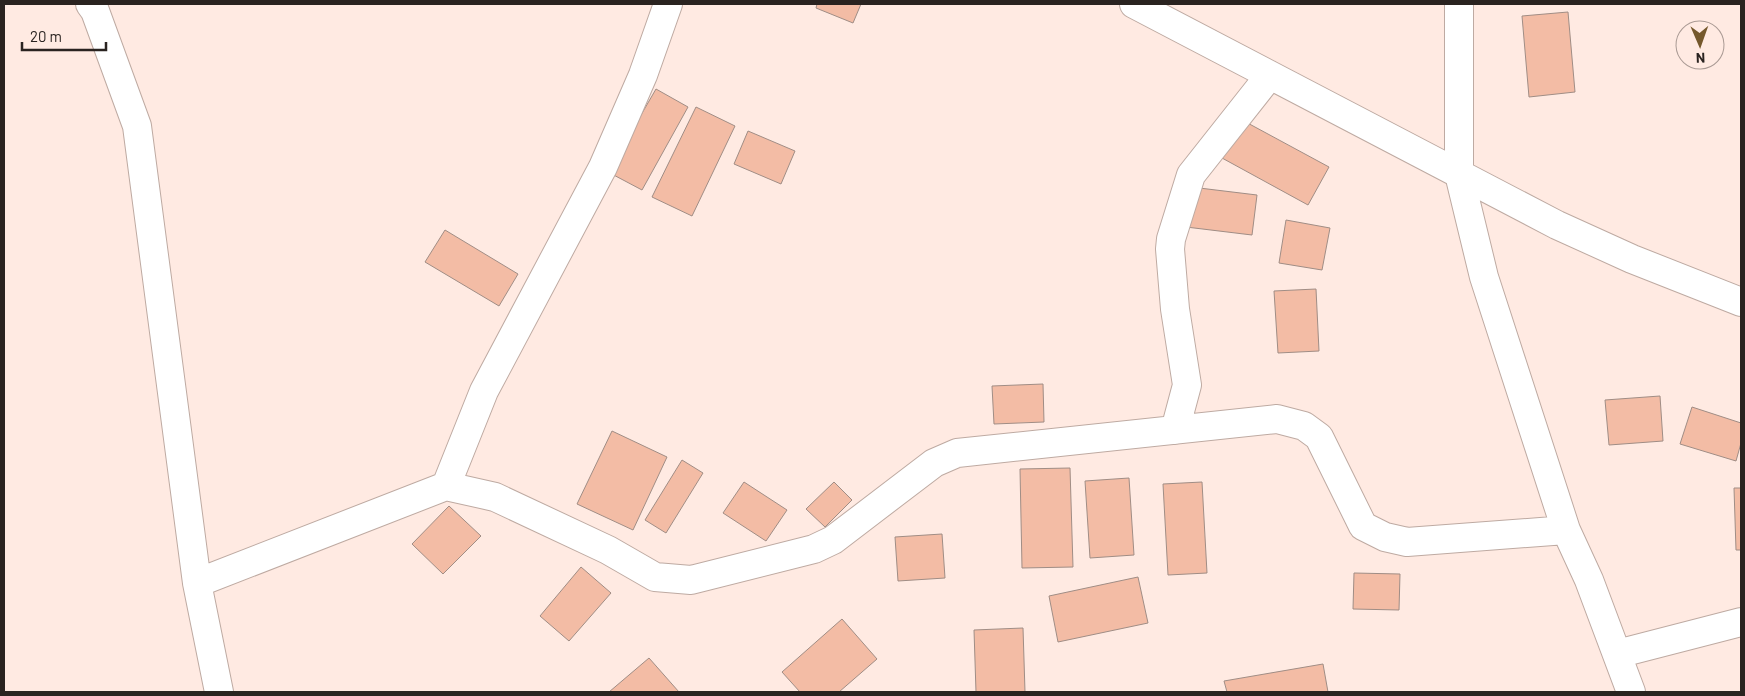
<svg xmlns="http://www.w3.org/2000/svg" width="1745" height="696" font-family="Barlow,sans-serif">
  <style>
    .building { fill: #f3bca5; stroke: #a08d85 }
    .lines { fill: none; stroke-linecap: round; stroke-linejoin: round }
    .minor-casing { stroke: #beaaa2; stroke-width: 30 }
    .minor { stroke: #fff; stroke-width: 28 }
  </style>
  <rect width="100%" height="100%" fill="#ffeae2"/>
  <path class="building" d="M817 4H861L853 23 816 8Z
    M1568 12 1575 92 1529 97 1522 16Z
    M656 89 688 107 642 190 608 172Z
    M696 107 735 126 692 216 652 197Z
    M1242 120 1329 167 1308 205 1222 158Z
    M748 131 795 151 781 184 734 164Z
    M1191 187 1257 195 1252 235 1186 227Z
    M1286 220 1330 228 1322 270 1279 263Z
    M445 230 518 274 499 306 425 262Z
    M1316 289 1319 351 1278 353 1274 291Z
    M1043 384 1044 422 994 424 992 386Z
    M1660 396 1663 441 1609 445 1605 400Z
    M1692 407 1741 423V443L1736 461 1680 444Z
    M612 431 667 457 633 530 577 504Z
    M682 460 703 473 666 533 645 520Z
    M1070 468 1073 567 1022 568 1020 469Z
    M1129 478 1134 555 1090 558 1085 481Z
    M744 482 787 510 766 541 723 513Z
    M834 482 852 500 825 527 806 509Z
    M1202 482 1207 573 1168 575 1163 484Z
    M1734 488H1741V550H1736Z
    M449 506 481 536 443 574 412 544Z
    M942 534 945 578 898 581 895 537Z
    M581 567 611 593 569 641 540 616Z
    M1354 573 1400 574 1399 610 1353 609Z
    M1138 577 1148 623 1058 642 1049 596Z
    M842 619 877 659 839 692H800L782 672Z
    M1023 628 1025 692H976L974 630Z
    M649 658 679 692H609Z
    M1323 664 1328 692H1227L1224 681Z"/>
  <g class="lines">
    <g class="minor-casing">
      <path id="minor" d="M90 4 95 11 137 126 197 583 219 692
        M1134 4 1557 225 1632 259 1741 302
        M1459 4V174L1484 277 1566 530 1589 580 1631 692
        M1175 430 1187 385 1175 309 1170 249 1171 239 1191 175 1270 75
        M446 486 484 391 603 167 643 75 668 4
        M197 583 446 486 495 497 608 550 655 577 691 580 814 549 833 540 934 463 957 453 1277 419 1304 426 1319 437 1363 526 1385 537 1407 542 1566 530
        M1617 654 1741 622"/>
    </g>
    <use href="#minor" class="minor"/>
  </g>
  <rect width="1745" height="696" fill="none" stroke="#2a2320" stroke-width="10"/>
  <g transform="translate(1700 45) rotate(178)"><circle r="24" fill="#ffeae2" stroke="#aa9a94"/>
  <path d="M0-4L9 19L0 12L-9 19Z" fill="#75582c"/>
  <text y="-8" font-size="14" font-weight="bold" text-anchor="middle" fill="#2a2320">N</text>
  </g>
  <path d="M22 42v8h84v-8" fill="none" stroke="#2a2320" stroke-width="2.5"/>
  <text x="30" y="42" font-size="15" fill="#2a2320" stroke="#ffeae2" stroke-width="4" paint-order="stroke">20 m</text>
</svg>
